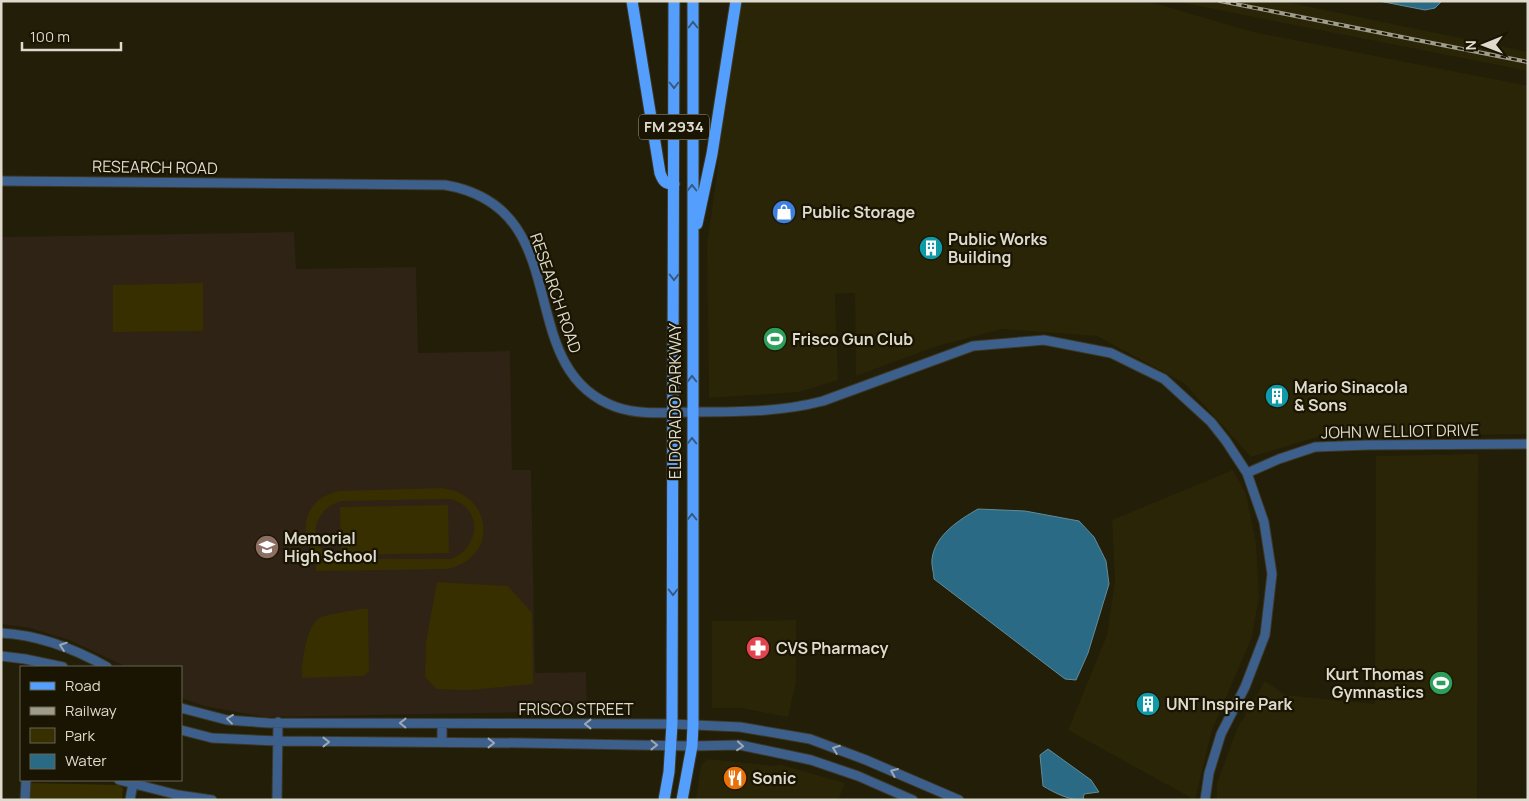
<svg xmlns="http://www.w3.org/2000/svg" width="1529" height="801" font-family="Manrope,sans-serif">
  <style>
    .built { fill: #2a2506 }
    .education { fill: #2e2314 }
    .green { fill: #372f00; fill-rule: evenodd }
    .water { fill: #2b6a84; stroke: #618c9a }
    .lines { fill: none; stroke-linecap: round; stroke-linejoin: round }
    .minor-casing { stroke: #3c3824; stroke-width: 11 }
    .major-casing { stroke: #3c3824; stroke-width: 13 }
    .minor { stroke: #3c5f8c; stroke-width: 9 }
    .major { stroke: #549ffe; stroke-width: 11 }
    .rail-casing { stroke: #a09c8c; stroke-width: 4 }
    .rail { stroke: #191502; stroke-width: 2; stroke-dasharray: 5.5; stroke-linecap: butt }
    .oneway { stroke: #365a80 }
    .oneway2 { stroke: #9da9b4 }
    .labels { text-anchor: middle; stroke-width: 4.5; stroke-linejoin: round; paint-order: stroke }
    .shield { fill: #191502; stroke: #a3a091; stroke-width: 1 }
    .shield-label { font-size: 15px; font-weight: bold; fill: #dedbce }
    .street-label { font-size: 16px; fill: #dedbce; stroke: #191502 }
    .poi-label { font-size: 16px; font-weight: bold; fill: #dedbce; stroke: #191502; text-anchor: start }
  </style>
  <rect width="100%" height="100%" fill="#221e08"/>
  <path class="built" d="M742 1H1144L1161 5 1253 32 1528 86V434L1317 437 1251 457 1184 383 1097 336 1002 329 934 347 856 376 855 293 835 294 838 380 799 392 709 398 707 245 718 168V148Z
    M1173 1H1281L1528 52V71Z
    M1478 454 1477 800H1217V783L1237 729 1265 681 1285 695 1375 704 1376 456Z
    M1233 470 1246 494 1256 543 1259 596 1252 637 1212 730 1195 800 1068 730 1107 635 1115 581 1112 520Z
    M796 620V682L788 717 741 708H712V621Z
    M708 759 776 766 778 764 845 783 838 800H696L701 765Z"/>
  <path class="education" d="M294 232 296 269 416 267 418 353 510 351 512 470H531L535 673 586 672 587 711 265 717 204 706 181 698V667H127L69 640 30 628 1 624V237Z"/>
  <path class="green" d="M203 283V331L113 332V285Z
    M441 488C494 493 499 559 447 569L316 571V563L319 562C297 536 301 499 339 491ZM450 499C483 507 481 547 451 559H337C306 550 310 510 341 501Z
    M448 505 449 553 341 555 340 507Z
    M437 582 508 586 532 613 533 684 469 690 436 689 425 677 426 642Z
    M360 609H368L369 671 364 676 302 678C302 662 305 626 321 617 329 614 351 611 360 609Z
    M31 783 118 785 123 788 122 800H29V790Z"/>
  <path class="water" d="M1379 1H1442L1435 8 1425 10Z
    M978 509 1025 511 1079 521 1094 537 1106 561 1109 584 1088 653 1076 680 1065 679 934 579C934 573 931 565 932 559 935 535 959 520 978 509Z
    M1048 749 1091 780 1099 792 1084 794 1083 800C1068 800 1055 793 1043 786L1040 755Z"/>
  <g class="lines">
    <g class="minor-casing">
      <path id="minor" d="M1 181 445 185C580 208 509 368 616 407 642 416 669 412 695 412 739 412 781 412 823 401L973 346 1044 340 1111 353 1164 379 1211 422 1226 441 1247 473 1264 522 1272 574 1265 635 1245 687 1221 734 1209 773 1205 800
        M1247 473 1279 459 1315 447 1368 445 1528 444
        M1 633C39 635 75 649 107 667
        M1 656 25 659 63 667
        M181 708 227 720 269 723 672 724 740 727 810 739 866 760 959 800
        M442 724V742
        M181 730 212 738 278 741 524 743 692 746 740 745 811 760 858 776 913 800
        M119 780 178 795 212 800
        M25 800 26 780
        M130 800 133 783
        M277 800 278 722"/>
    </g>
    <g class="major-casing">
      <path id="major" d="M632 1 660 173C663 181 665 184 674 184
        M697 224 712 154 736 1
        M664 800 669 772 672 724 674 1
        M682 800 692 746 693 725V1"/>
    </g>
    <use href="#minor" class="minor"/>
    <use href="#major" class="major"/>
    <g class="rail-casing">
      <path id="rail" d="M1220 1 1528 62"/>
    </g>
    <use href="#rail" class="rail"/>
  </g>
  <defs><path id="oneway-chevron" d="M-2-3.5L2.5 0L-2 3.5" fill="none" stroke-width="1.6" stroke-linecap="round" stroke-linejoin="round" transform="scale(1.25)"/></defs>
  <g class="oneway">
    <use href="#oneway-chevron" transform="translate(693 25) rotate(-90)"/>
    <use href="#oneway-chevron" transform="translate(674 85) rotate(90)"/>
    <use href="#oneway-chevron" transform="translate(692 188) rotate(-90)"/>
    <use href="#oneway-chevron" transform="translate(674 277) rotate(90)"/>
    <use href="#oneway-chevron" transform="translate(692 379) rotate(-90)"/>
    <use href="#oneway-chevron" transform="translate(692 441) rotate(-90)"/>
    <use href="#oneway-chevron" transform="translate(692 517) rotate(-90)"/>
    <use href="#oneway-chevron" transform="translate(673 592) rotate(90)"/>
  </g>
  <g class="oneway2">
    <use href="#oneway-chevron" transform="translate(63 646) rotate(-161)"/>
    <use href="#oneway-chevron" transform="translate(230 719) rotate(-173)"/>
    <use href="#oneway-chevron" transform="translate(403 723) rotate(-179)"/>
    <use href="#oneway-chevron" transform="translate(588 724) rotate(180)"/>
    <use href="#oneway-chevron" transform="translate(326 742)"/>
    <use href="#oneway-chevron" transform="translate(491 743)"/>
    <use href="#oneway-chevron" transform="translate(654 745) rotate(1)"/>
    <use href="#oneway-chevron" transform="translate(740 746) rotate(5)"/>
    <use href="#oneway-chevron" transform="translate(836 749) rotate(-159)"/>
    <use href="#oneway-chevron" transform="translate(894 772) rotate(-157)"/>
  </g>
  <defs>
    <g id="shop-disc" transform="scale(1.25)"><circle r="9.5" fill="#3f7fe0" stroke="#191502"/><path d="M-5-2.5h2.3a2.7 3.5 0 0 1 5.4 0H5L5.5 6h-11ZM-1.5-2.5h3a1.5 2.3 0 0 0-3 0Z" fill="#fff"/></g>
    <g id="building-disc" transform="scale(1.25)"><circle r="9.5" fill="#0f9aa8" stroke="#191502"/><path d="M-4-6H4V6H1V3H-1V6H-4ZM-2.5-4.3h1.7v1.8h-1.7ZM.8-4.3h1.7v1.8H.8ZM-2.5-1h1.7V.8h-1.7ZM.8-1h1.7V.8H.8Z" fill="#fff"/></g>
    <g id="stadium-disc" transform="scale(1.25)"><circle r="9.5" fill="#2e9e5b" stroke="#191502"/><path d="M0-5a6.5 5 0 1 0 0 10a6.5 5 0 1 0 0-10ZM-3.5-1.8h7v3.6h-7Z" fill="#fff"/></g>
    <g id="school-disc" transform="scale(1.25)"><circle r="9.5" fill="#8d6e63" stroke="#191502"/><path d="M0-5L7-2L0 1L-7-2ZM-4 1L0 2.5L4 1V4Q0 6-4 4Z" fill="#fff"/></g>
    <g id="pharmacy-disc" transform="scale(1.25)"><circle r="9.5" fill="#e0444e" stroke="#191502"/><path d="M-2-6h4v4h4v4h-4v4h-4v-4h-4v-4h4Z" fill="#fff"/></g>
    <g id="restaurant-disc" transform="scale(1.25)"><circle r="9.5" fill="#e8710a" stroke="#191502"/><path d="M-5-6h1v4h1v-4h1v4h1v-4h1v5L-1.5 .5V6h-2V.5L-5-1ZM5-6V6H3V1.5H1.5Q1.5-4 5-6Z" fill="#fff"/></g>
  </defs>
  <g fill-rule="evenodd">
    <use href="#shop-disc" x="784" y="212"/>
    <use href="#building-disc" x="931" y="248"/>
    <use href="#stadium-disc" x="775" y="339"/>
    <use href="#building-disc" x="1277" y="396"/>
    <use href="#school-disc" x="267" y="547"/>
    <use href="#pharmacy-disc" x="758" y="648"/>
    <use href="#stadium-disc" x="1441" y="683"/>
    <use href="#building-disc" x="1148" y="704"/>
    <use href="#restaurant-disc" x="735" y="778"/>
  </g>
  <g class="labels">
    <rect class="shield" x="639" y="114.5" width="70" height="25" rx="4"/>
    <g class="shield-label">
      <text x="674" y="132">FM 2934</text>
    </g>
    <g class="street-label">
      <text transform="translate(155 167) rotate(1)" y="6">RESEARCH ROAD</text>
      <text transform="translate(556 293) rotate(71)" y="6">RESEARCH ROAD</text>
      <text transform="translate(675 401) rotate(-90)" y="6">ELDORADO PARKWAY</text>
      <text transform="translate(1400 431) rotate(-1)" y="6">JOHN W ELLIOT DRIVE</text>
      <text x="576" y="715">FRISCO STREET</text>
    </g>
    <g class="poi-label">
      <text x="802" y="218">Public Storage</text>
      <text x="948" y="245">Public Works<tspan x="948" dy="18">Building</tspan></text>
      <text x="792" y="345">Frisco Gun Club</text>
      <text x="1294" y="393">Mario Sinacola<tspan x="1294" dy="18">&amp; Sons</tspan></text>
      <text x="284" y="544">Memorial<tspan x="284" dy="18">High School</tspan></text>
      <text x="776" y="654">CVS Pharmacy</text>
      <text x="1424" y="680" text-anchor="end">Kurt Thomas<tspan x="1424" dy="18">Gymnastics</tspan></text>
      <text x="1166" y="710">UNT Inspire Park</text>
      <text x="752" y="784">Sonic</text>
    </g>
  </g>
  <rect width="1529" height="801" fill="none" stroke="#dedbce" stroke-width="5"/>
  <rect x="20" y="666" width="162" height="115" fill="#191502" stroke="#686454"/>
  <rect x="30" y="682" width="25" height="8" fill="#549ffe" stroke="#686454"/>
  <text x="65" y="691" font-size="15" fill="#dedbce">Road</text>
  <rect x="30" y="707" width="25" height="8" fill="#a09c8c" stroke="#686454"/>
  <text x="65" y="716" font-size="15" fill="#dedbce">Railway</text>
  <rect x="30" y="728" width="25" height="15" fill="#372f00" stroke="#686454"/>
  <text x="65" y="741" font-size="15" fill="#dedbce">Park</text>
  <rect x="30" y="754" width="25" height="15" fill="#2b6a84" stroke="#686454"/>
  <text x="65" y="766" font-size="15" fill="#dedbce">Water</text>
  <g transform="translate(1484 45) rotate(269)" stroke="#191502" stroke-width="4" paint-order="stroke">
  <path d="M0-4L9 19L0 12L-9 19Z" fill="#dedbce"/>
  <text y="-8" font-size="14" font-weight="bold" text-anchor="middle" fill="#dedbce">N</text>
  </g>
  <path d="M22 42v8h99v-8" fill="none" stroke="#dedbce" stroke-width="2.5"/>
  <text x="30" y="42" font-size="15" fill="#dedbce" stroke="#191502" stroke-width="4" paint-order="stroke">100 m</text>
</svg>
